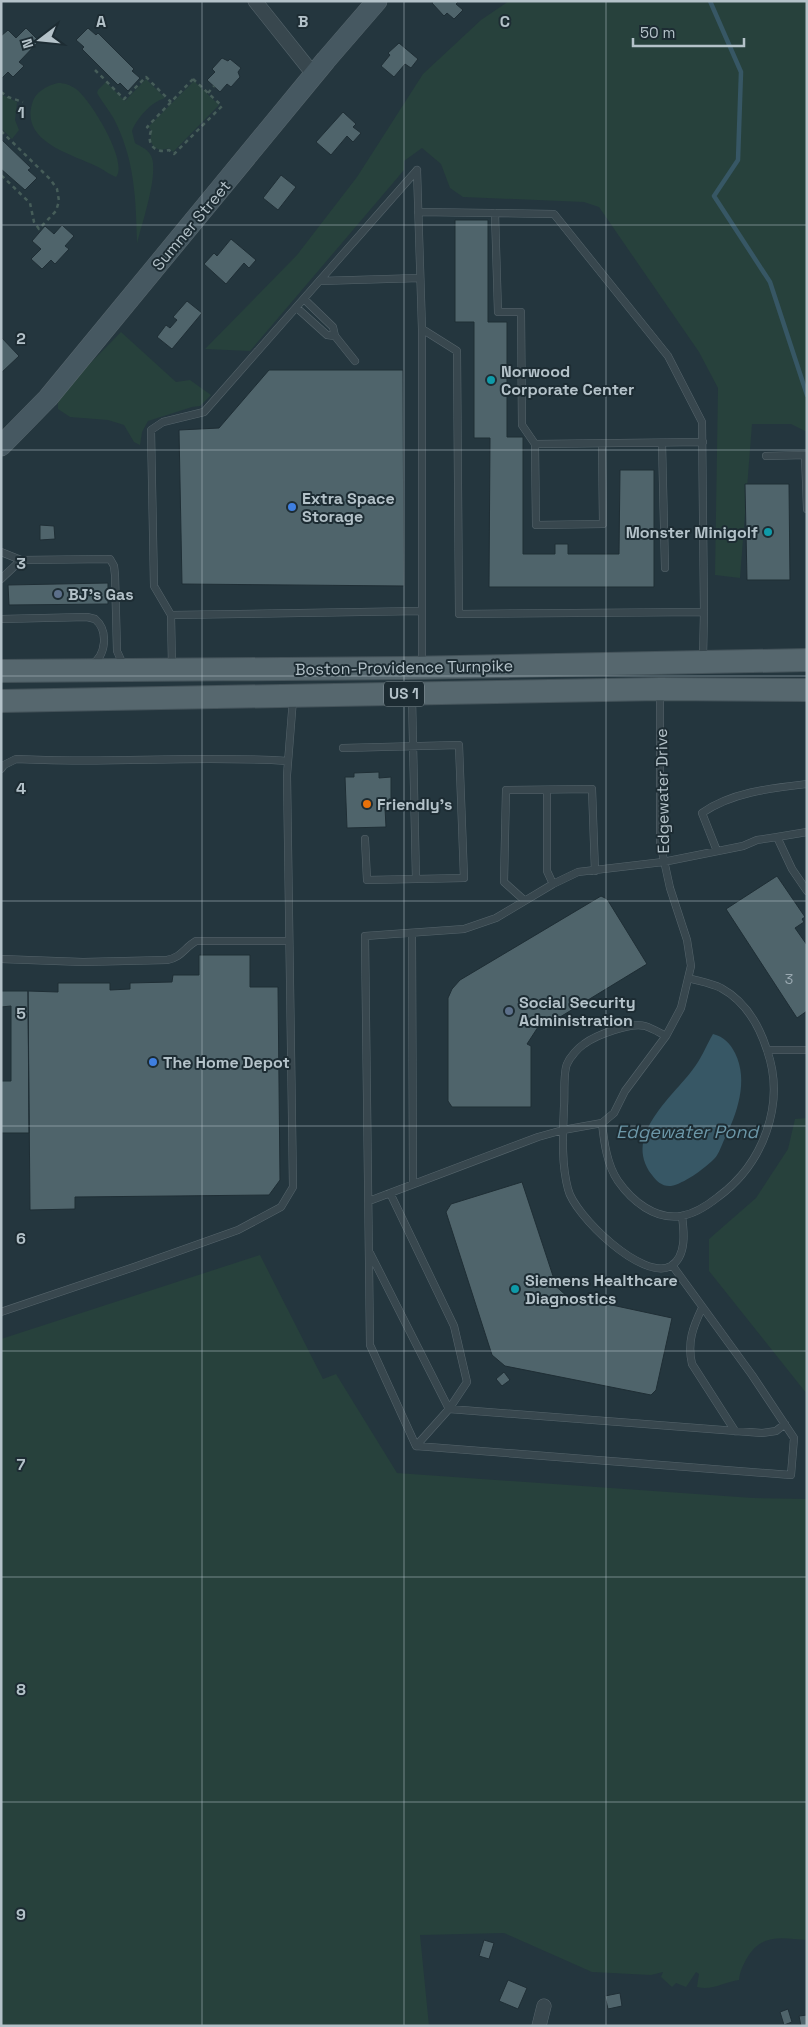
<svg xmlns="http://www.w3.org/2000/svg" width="808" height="2027" font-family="'Space Grotesk',sans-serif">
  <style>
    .green { fill: #27413c }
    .water { fill: #375765 }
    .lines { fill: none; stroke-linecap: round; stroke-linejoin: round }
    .stream { stroke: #375765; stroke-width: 4.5 }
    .building { fill: #4f646b; stroke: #1f2e35 }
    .lane-casing { stroke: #56656c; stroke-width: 8 }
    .street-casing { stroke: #56656c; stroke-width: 15 }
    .secondary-casing { stroke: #56656c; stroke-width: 21 }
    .primary-casing { stroke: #44535a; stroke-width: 24 }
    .path { stroke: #465d59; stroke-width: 2.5; stroke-dasharray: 4 4; stroke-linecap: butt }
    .lane { stroke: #38474e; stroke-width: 7 }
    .street { stroke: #38474e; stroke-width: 14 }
    .secondary { stroke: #465861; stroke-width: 20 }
    .primary { stroke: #56676e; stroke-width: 22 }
    .grid { fill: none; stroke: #b4c2c9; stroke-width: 1; stroke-opacity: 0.55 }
    .culture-dot { fill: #0f9aa8; stroke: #1d2c33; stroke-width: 2 }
    .shop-dot { fill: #3f7fe0; stroke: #1d2c33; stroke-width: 2 }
    .service-dot { fill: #5c6f8a; stroke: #1d2c33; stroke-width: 2 }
    .food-dot { fill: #e8710a; stroke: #1d2c33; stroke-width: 2 }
    .labels { text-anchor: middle; stroke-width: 4; stroke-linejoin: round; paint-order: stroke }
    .number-label { font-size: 14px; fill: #9baab2 }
    .shield { fill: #1d2c33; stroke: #87959c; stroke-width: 1 }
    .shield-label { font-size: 15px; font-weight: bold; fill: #b4c2c9 }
    .street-label { font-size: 16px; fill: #b4c2c9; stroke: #1d2c33 }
    .poi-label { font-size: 16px; font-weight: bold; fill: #b4c2c9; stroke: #1d2c33; text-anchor: start }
    .water-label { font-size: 18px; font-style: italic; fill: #6c97a8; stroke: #1d2c33 }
    .grid-label { font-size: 16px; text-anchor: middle; font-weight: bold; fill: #b4c2c9; stroke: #1d2c33; stroke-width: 4; stroke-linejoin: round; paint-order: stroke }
  </style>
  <rect width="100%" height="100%" fill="#24363e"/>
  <path class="green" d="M509 1H807V432L791 424H752L740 578 715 575 718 388 699 352 599 207 584 202 463 197 450 188 441 164 422 148 404 161V170L250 351 205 349 297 255 357 177 423 74 481 20Z
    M146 79 165 98C151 102 137 118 132 131L135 143C141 147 146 148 150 154 161 169 141 226 137 244 136 200 135 160 114 119 109 110 102 102 97 93L98 90 106 82 125 101Z
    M194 81 219 105 173 152 169 148C156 154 147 143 152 131L148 127Z
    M58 83C65 83 70 85 76 89 90 99 129 162 116 177 110 175 103 169 96 166 72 154 21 142 32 104 35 92 46 86 58 83Z
    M1 94 17 102 15 120 19 130 12 139 1 128Z
    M121 332 176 382 190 380 211 395 200 406 192 407 148 421 142 432 140 445 134 442 124 425 108 420 70 417 58 409V396Z
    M807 1118V1394L709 1271V1239L756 1198 788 1149 795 1119Z
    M260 1255 323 1379 336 1374 397 1473 753 1498 807 1499V1940C781 1938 762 1933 747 1958 743 1965 740 1971 739 1980 724 1982 712 1991 697 1987L699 1974 696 1972 686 1987 676 1983 672 1987 661 1977 663 1972 651 1975 592 1972 504 1933 420 1935 429 2026H1V1339Z"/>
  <path class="water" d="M713 1034C724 1037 730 1043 735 1053 749 1081 737 1114 724 1140 721 1147 718 1156 713 1160 704 1169 683 1184 671 1186 663 1187 656 1181 652 1175 621 1134 676 1095 696 1065 703 1055 707 1044 713 1034Z"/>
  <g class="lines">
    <path class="stream" d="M710 1 741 72 738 160 714 196 770 282 807 395"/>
  </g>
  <path class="building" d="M433 1H459L456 4 463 10 454 19 447 13 444 16 432 3Z
    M26 28 39 41 19 62 24 66 13 77 8 72 1 79V36L8 30 16 38Z
    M88 28 96 35 98 33 134 69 132 71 140 78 128 91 120 83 118 85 82 49 84 47 76 40Z
    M399 43 418 59 411 68 405 64 394 77 381 66 390 55 388 53Z
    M222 58 228 61 230 59 241 68 238 72 240 77 231 87 227 84 220 92 207 80 215 72 212 69Z
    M343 112 356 124 353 127 361 133 353 142 347 136 331 155 316 142Z
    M1 139 31 168 28 170 37 178 25 190 1 169Z
    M281 175 296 187 278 210 263 198Z
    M455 220H488V322H507V437H523V554H555V544H568V554H619L620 470H654V587H489L490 438H474V322H455Z
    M62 225 74 236 65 246 69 249 55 264 51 260 42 269 31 259 41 249 32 241 45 226 54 234Z
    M231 239 256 260 249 268 244 263 226 284 204 264 214 253 217 256Z
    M187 301 202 313 172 349 157 337 166 325 170 328 177 320 173 317Z
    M1 337 19 356 1 373Z
    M269 370H403L404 586 182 584 179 430 219 428Z
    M745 484H789L790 580H747Z
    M40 525 54 526 55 539 40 540Z
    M108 583V604L9 605 8 585Z
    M379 772V778L391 777V799H389V808H385L386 827 347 828 345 777H354V773Z
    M777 876 805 917 802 919 804 922 795 928 807 945V1011L797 1018 726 909Z
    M601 896 607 899 647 964 542 1028 540 1024 527 1044 531 1046V1107H452L448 1101V998L452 989 460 980Z
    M199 955H250V987H278L280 1180 269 1195 75 1197V1209L30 1210 28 991 58 992V983H110V990L130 989V983L172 982 173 975H199Z
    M1 991H28L29 1133H1V1081H11V1006L1 1007Z
    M522 1182 555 1282 552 1283 568 1297 570 1296 672 1318 656 1390 651 1395 505 1366 492 1355 446 1212 451 1204Z
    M504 1372 510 1380 502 1386 496 1379Z
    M484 1940 494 1943 489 1959 479 1956Z
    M508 1980 527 1988 518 2009 499 2001Z
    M620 1993 622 2006 608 2009 605 1996Z
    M788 2009 792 2022 784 2025 780 2012Z
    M807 2015V2026H801L799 2016Z"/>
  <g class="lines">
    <g class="lane-casing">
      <path id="lane" d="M417 170 422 329 457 351 459 614 704 612
        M418 212 554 214 668 356 702 422 704 612 703 658
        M495 213 498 312H521L522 425 535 444 536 525 603 524 602 443
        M320 281 420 278
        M304 299 333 327 335 336 355 361
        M297 308 327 335 335 336
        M662 443 665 568
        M535 444 703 442
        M766 456 805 455 807 509
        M1 552 21 560 1 579
        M21 560 110 559 114 566 115 575 117 651 121 660 126 665
        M171 615 421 611
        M1 619 87 617 95 619C109 631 106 656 91 665
        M422 665V329
        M172 666 171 615 154 586 151 430 163 422 204 412 417 170
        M660 692V842L670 888 687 940 691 966 681 1008 666 1036 625 1091 614 1113 602 1123C604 1142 607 1165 618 1181 632 1201 655 1220 681 1216 694 1214 708 1205 718 1197 763 1164 786 1104 767 1050 759 1025 745 1001 721 988 711 983 698 981 688 978
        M343 748 459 745 464 878 416 879
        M1 769 4 765 16 759C106 764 197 755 287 761
        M547 790V871L553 884
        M777 837 807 832
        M365 839 367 880 416 879 412 697
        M717 851 702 813C732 792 772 788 807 784
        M524 900 504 882 506 790 592 789 595 871
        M412 934 413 1184
        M1 959 83 962 167 960C182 957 184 948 196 941H289
        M666 1036C660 1033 652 1028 645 1026 631 1022 596 1035 584 1044 578 1048 570 1057 567 1064 563 1073 565 1095 564 1106 563 1133 561 1163 568 1189 574 1215 643 1282 671 1266 687 1256 684 1231 682 1216
        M767 1050H807
        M390 1193 454 1326 467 1382 449 1409 416 1446
        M369 1201 538 1137 563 1130 602 1123
        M370 1253 449 1409 762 1433 776 1431 785 1424
        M672 1265 752 1375 794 1438 791 1475 416 1446 370 1345 365 936 464 929 496 918 553 884 578 872 663 862 743 846 757 840 777 837 792 869 807 891
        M702 1308C693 1327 687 1342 692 1364L735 1431
        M1 1312 134 1267 238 1230 281 1207 293 1187 287 775 293 699"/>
    </g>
    <g class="street-casing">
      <path id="street" d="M255 1 314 75
        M539 2026 544 2006"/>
    </g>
    <g class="secondary-casing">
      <path id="secondary" d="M1 446 48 398 326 60 377 1"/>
    </g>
    <g class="primary-casing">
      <path id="primary" d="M1 671 407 668 807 660
        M1 701 660 689 807 690"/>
    </g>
    <path class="path" d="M95 70 124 99 146 77 171 102
      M193 79 222 106 174 154 169 150C156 154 146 145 151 131L147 127Z
      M1 92 8 97 23 102
      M208 93 214 86
      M1 131 50 179 57 189 59 201 56 211 39 229 34 222 30 203 1 175"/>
    <use href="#lane" class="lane"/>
    <use href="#street" class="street"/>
    <use href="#secondary" class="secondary"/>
    <use href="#primary" class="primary"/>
  </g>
  <path class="grid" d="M202 1V2026M404 1V2026M606 1V2026M1 225H807M1 450H807M1 676H807M1 901H807M1 1126H807M1 1351H807M1 1577H807M1 1802H807"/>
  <g class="culture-dot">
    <circle cx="491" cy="380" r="5"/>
    <circle cx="768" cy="532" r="5"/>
    <circle cx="515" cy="1289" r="5"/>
  </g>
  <g class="shop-dot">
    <circle cx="292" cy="507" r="5"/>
    <circle cx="153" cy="1062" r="5"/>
  </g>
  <g class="service-dot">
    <circle cx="58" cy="594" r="5"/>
    <circle cx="509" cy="1011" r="5"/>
  </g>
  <circle class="food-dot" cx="367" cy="804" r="5"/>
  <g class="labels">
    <g class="number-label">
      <text x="789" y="984">3</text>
    </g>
    <rect class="shield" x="384" y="681.5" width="40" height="25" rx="4"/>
    <g class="shield-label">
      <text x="404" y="699">US 1</text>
    </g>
    <g class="street-label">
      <text transform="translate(191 225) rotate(-50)" y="6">Sumner Street</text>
      <text transform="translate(404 667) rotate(-1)" y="6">Boston-Providence Turnpike</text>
      <text transform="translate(662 791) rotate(-91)" y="6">Edgewater Drive</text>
    </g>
    <g class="poi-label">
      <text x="501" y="377">Norwood<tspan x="501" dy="18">Corporate Center</tspan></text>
      <text x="302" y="504">Extra Space<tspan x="302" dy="18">Storage</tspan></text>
      <text x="758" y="538" text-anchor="end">Monster Minigolf</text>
      <text x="68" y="600">BJ's Gas</text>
      <text x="377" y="810">Friendly's</text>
      <text x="519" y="1008">Social Security<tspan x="519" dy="18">Administration</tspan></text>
      <text x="163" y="1068">The Home Depot</text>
      <text x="525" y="1286">Siemens Healthcare<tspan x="525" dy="18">Diagnostics</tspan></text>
    </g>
    <g class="water-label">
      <text x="687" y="1138">Edgewater Pond</text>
    </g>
  </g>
  <g class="grid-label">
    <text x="101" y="27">A</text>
    <text x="303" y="27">B</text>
    <text x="505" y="27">C</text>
    <text x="21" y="118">1</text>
    <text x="21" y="344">2</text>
    <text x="21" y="569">3</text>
    <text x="21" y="794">4</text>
    <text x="21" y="1019">5</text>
    <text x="21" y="1244">6</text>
    <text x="21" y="1470">7</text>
    <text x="21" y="1695">8</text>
    <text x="21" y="1920">9</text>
  </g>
  <rect width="808" height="2027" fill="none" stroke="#b4c2c9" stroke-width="5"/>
  <g transform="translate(40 40) rotate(254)" stroke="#1d2c33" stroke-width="4" paint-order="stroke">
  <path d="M0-4L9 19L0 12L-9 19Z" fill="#b4c2c9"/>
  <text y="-8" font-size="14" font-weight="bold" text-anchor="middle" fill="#b4c2c9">N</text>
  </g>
  <path d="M633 38v8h111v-8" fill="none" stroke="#b4c2c9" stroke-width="2.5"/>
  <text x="640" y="38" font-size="15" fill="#b4c2c9" stroke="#1d2c33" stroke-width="4" paint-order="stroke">50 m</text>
</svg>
